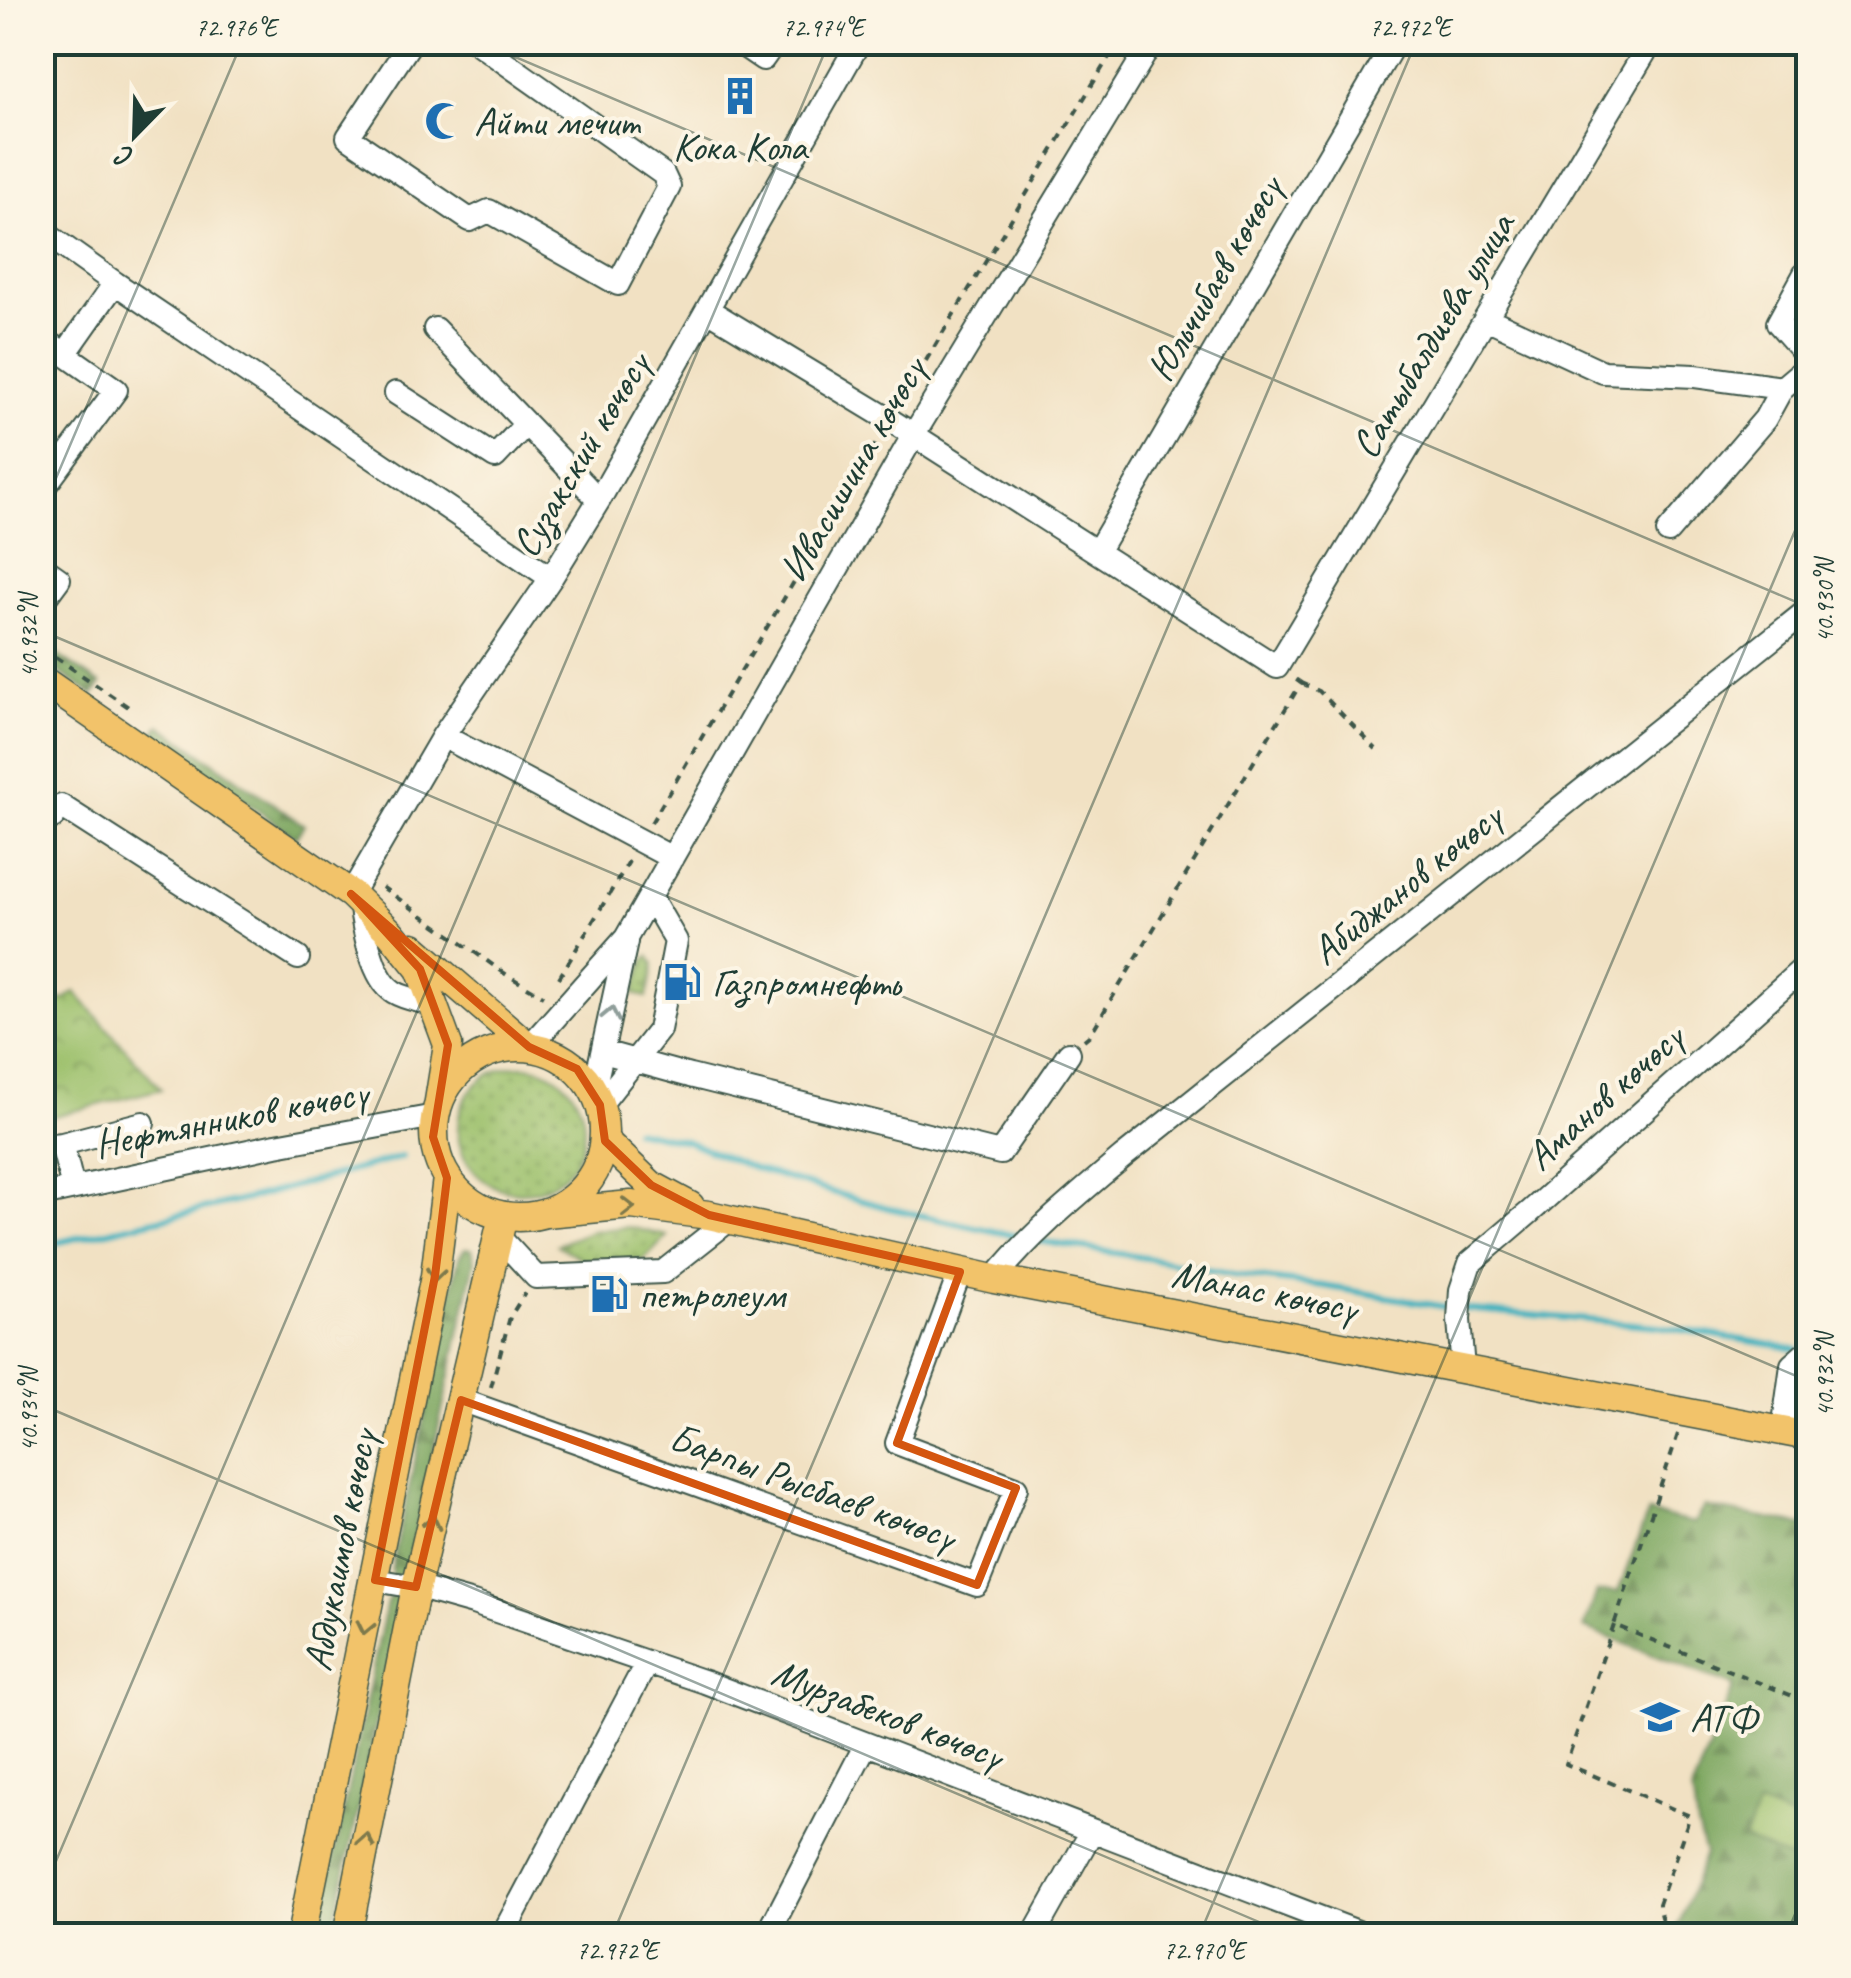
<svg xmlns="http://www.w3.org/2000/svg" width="1851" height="1978" font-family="Caveat,sans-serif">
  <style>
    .grass { fill: url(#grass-dots); stroke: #5d7e4f; stroke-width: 2.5 }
    .forest { fill: url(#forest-firs); stroke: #4e7249; stroke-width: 2.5 }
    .park { fill: url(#park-crowns); stroke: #5d7e4f; stroke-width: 2.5 }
    .garden { fill: #9bc06a; stroke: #5d7e4f; stroke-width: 2.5 }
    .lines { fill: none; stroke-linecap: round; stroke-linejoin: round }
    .stream { stroke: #44b3bf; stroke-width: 6 }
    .minor-casing { stroke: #3e5649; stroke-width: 26 }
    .major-casing { stroke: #3e5649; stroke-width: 31 }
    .path { stroke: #3e5649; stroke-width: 4; stroke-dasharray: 8 8; stroke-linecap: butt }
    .minor { stroke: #fff; stroke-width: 22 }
    .major { stroke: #f2c36a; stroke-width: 28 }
    .oneway { stroke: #8f9e9a }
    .oneway2 { stroke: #7e794c }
    .marked { fill: none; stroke: #d45610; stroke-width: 8; stroke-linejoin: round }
    .ticks { fill: none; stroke: #1f3d34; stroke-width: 2.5; stroke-opacity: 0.45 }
    .labels { text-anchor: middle; stroke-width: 8; stroke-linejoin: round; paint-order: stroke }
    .poi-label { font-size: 40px; fill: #1f3d34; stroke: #fcf5e5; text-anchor: start }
    .street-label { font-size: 40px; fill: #1f3d34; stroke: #fcf5e5 }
    .neatline { fill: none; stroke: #1f3d34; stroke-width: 4 }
    .ticks-label { font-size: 25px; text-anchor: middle; fill: #1f3d34 }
  </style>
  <defs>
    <pattern id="grass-dots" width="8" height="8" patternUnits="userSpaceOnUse" patternTransform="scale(2.5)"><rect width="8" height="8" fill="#9bc06a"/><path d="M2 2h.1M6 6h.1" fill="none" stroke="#7e9d58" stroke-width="1.8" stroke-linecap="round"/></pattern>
    <pattern id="forest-firs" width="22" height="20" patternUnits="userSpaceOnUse" patternTransform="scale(2.5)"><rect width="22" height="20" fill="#7ca65e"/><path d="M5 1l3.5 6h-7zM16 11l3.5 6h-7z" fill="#65884e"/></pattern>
    <pattern id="park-crowns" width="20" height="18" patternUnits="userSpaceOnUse" patternTransform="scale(2.5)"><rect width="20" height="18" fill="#9bc06a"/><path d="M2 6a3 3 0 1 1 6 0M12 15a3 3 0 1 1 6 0" fill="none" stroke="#7e9d58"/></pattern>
  </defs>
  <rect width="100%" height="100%" fill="#fcf5e5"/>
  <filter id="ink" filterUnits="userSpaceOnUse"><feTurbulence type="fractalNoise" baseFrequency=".01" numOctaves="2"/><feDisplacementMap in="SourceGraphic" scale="20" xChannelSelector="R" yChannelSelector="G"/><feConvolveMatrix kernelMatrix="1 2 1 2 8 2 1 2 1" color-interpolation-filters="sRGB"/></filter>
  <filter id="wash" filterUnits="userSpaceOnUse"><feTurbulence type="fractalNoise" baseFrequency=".0048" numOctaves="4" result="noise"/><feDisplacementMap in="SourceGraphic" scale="40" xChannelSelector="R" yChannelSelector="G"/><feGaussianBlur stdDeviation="2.25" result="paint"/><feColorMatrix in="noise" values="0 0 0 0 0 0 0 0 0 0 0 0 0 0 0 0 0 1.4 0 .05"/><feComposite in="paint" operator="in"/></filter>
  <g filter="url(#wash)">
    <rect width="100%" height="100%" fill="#f1e1c3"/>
    <path class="grass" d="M649 956 654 964 647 997 634 994 644 961Z
      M458 1129a63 63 0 1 1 126 0a63 63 0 1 1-126 0Z
      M629 1227 667 1236 644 1260 593 1265 557 1245 591 1231Z"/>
    <path class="forest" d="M42 645 101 684 93 695 43 661Z
      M160 725 304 825 296 837 151 737Z
      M465 1248 472 1249 475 1261 406 1575 393 1576 391 1571 459 1257Z
      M1704 1507 1808 1526V1935H1675L1705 1854 1697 1826 1692 1790 1734 1686 1584 1628 1597 1592H1618L1648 1513 1694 1523Z
      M396 1596 401 1599V1606L332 1935 317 1936 387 1602 390 1597Z"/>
    <path class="park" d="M44 984 62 1001 75 992 161 1089 43 1119Z"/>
    <path class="garden" d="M1758 1805 1808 1825V1866L1744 1840Z"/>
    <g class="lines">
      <path class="stream" d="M635 1130 686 1141 752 1168 838 1194 892 1209 1021 1237
        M1038 1241 1165 1261 1233 1275 1324 1286 1451 1308 1658 1326 1797 1349
        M42 1246 247 1199 402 1157"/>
    </g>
  </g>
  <g filter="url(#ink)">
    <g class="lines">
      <g class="minor-casing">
        <path id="minor" d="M411 42 348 137 470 220 489 211 618 284 669 187 663 174 476 42
          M738 42 763 59 775 42
          M42 231 115 283
          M1808 268 1778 323 1808 357
          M708 310 890 420 1277 667 1651 42
          M1486 318 1603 372 1695 376 1782 388 1808 366
          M435 329 599 500
          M42 338 116 390 42 490
          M65 354 115 283 551 578
          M396 393 495 457 526 424
          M1668 532 1765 419 1782 388
          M1097 552 1395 42
          M42 567 59 579 42 602
          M443 736 672 858
          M42 811 53 817 61 806 298 958
          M351 894 443 736 551 578 599 500 859 42
          M360 901C363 926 372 979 394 992 405 999 422 1001 434 1005
          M529 1047 626 938 913 436 1152 42
          M603 1052 690 1076 1000 1153 1069 1053
          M594 1090 626 942
          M600 1105 659 1030 676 941 650 896
          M62 1144 143 1123
          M42 1146 62 1144 73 1188
          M42 1195 276 1145 435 1116
          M498 1236 536 1277 663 1272 729 1220
          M994 1279C1032 1232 1078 1195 1124 1156L1808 610
          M1463 1369 1459 1320 1461 1290 1470 1263 1530 1212 1808 964
          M461 1400 977 1585 1016 1488 897 1443 960 1272
          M1783 1430 1792 1365 1808 1351
          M375 1580 416 1587 473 1603 705 1682 1368 1936
          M502 1936 647 1662
          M767 1936 866 1744
          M1033 1936 1092 1831"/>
      </g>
      <g class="major-casing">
        <path id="major" d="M42 680 351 894 391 933 420 969 448 1045 439 1101
          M413 947 529 1047
          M434 1132a85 85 0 1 1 170 0a85 85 0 1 1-170 0Z
          M605 1141 651 1185 690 1206
          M546 1213 631 1205 709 1215 994 1279 1808 1436
          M301 1936 435 1276 447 1178
          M347 1936 416 1587 503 1216"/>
      </g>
      <path class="path" d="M901 402 1118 42
        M42 648 130 708
        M1301 683 1319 691 1376 749
        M651 823 878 440
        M382 887 507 975 543 996
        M559 978 631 858
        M1084 1040 1090 1035 1301 683 1295 679
        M491 1387 510 1317 525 1293
        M1678 1434 1614 1625 1808 1702
        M1614 1625 1566 1764 1690 1816 1659 1904C1660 1925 1667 1928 1685 1936"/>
      <use href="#minor" class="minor"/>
      <use href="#major" class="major"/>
    </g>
    <defs><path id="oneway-chevron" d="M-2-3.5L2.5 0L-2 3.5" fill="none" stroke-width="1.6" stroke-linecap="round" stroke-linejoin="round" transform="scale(2.5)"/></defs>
    <use class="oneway" href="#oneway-chevron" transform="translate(611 1014) rotate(-78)"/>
    <g class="oneway2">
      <use href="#oneway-chevron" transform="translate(628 1207)"/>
      <use href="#oneway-chevron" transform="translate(435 1275) rotate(99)"/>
      <use href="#oneway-chevron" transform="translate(432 1522) rotate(-77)"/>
      <use href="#oneway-chevron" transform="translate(365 1628) rotate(102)"/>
      <use href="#oneway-chevron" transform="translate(366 1840) rotate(-79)"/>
    </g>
  </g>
  <path class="marked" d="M351 894 529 1047 577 1069 600 1105 605 1141 651 1185 709 1215 960 1272 897 1443 1016 1488 977 1585 461 1400 416 1587 375 1580 435 1276 447 1178 433 1137 448 1045 420 969Z"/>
  <path class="ticks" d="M480 42 1808 607M42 511 242 42M42 631 1808 1381M42 1405 1292 1936M42 1894 829 42M612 1936 1416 42M1199 1936 1808 500M1786 1936 1808 1883"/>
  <defs>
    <g id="building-bare" transform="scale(3)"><path d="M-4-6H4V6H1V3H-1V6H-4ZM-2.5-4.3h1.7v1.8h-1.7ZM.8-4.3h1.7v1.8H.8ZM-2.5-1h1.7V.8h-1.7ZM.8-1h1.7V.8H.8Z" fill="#1f6fb2" stroke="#fcf5e5" stroke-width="2.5" paint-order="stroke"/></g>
    <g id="mosque-bare" transform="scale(3)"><path d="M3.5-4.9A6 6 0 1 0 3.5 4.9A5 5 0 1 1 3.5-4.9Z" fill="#1f6fb2" stroke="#fcf5e5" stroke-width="2.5" paint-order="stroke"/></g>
    <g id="fuel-bare" transform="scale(3)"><path d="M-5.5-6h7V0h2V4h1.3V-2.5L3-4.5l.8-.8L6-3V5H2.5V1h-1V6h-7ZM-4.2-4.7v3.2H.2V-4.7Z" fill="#1f6fb2" stroke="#fcf5e5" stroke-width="2.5" paint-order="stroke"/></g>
    <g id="university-bare" transform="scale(3)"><path d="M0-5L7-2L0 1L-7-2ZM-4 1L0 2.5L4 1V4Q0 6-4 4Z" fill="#1f6fb2" stroke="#fcf5e5" stroke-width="2.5" paint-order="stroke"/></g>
  </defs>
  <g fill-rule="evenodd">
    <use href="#building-bare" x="740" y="96"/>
    <use href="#mosque-bare" x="444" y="121"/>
    <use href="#fuel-bare" x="682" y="982"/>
    <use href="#fuel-bare" x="609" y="1294"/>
    <use href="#university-bare" x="1660" y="1717"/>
  </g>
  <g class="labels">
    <g class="poi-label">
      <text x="474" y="135">Айти мечит</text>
      <text x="740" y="160" text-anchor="middle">Кока Кола</text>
      <text x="712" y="996">Газпромнефть</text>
      <text x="639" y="1308">петролеум</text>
      <text x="1690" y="1731">АТФ</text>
    </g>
    <g class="street-label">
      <text transform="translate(1214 278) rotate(-60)" y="14">Юльчибаев көчөсү</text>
      <text transform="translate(1432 335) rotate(-59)" y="14">Сатыбалдиева улица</text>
      <text transform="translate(580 454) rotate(-59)" y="14">Сузакский көчөсү</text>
      <text transform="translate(852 469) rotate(-60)" y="14">Ивасишина көчөсү</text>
      <text transform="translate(1406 883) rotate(-39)" y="14">Абиджанов көчөсү</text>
      <text transform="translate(1604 1096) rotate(-42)" y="14">Аманов көчөсү</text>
      <text transform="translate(231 1117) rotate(-11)" y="14">Нефтянников көчөсү</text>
      <text transform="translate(1265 1290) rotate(11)" y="14">Манас көчөсү</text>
      <text transform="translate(813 1486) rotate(20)" y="14">Барпы Рысбаев көчөсү</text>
      <text transform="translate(339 1550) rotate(-79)" y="14">Абдукаимов көчөсү</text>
      <text transform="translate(888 1713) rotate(21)" y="14">Мурзабеков көчөсү</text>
    </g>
  </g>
  <rect width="1851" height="1978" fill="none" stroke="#fcf5e5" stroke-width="110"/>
  <g transform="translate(135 135) rotate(203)" stroke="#fcf5e5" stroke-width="8" paint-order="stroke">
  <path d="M0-8L18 38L0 25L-18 38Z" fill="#1f3d34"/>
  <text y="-15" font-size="28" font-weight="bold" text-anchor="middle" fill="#1f3d34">С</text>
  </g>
  <rect x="55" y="55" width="1741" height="1868" class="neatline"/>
  <g class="ticks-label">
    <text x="236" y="36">72.976°E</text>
    <text x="823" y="36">72.974°E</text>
    <text x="1410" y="36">72.972°E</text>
    <text transform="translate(1824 601) rotate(-90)" y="9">40.930°N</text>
    <text transform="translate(28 636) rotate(-90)" y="9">40.932°N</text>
    <text transform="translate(1824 1375) rotate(-90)" y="9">40.932°N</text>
    <text transform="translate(28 1410) rotate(-90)" y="9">40.934°N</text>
    <text x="617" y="1959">72.972°E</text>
    <text x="1204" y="1959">72.970°E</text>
  </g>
</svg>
